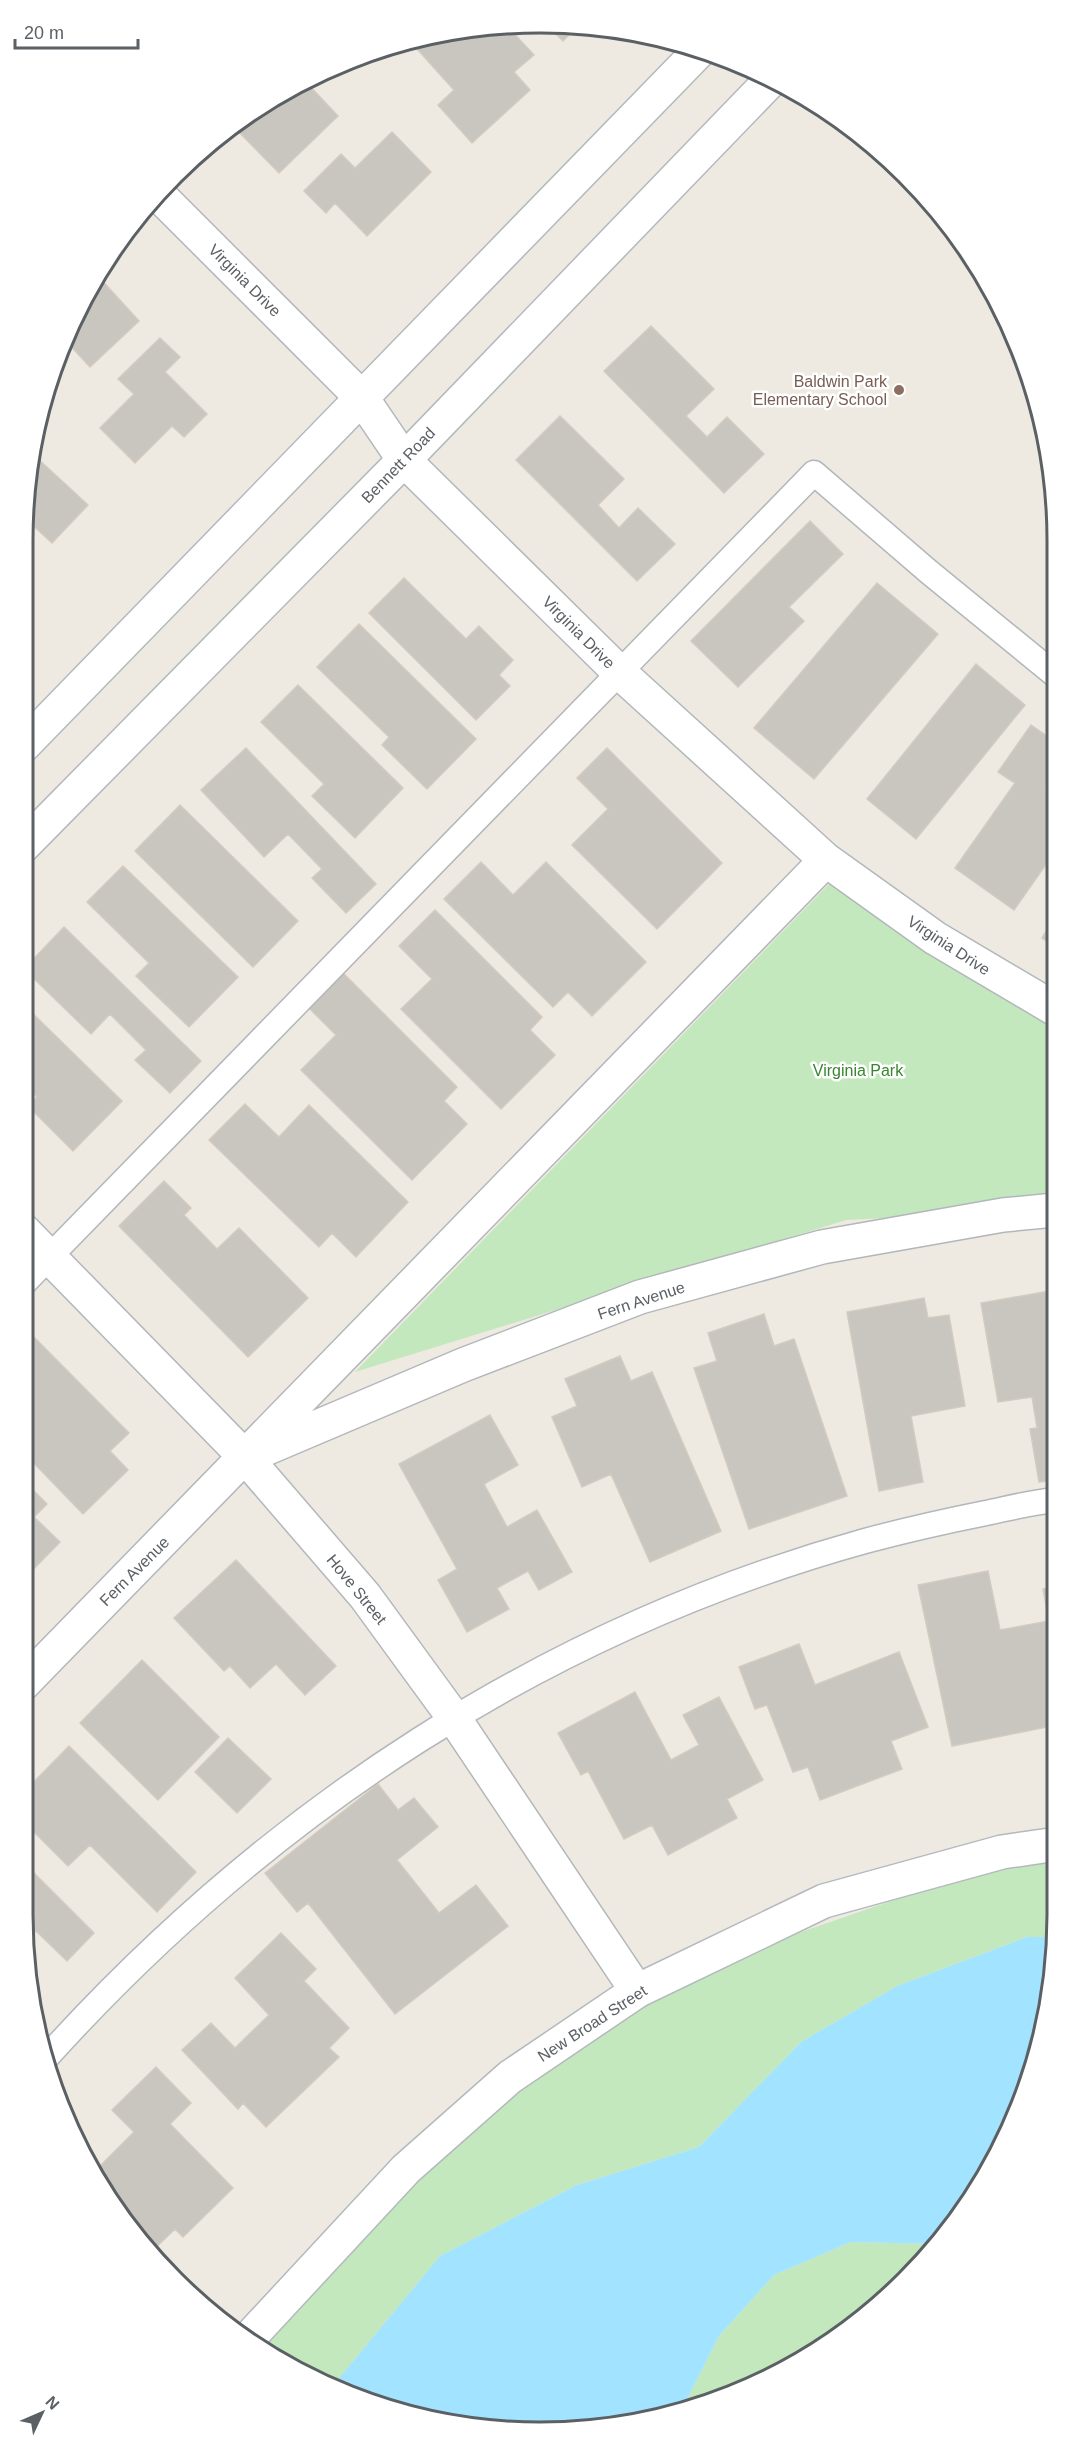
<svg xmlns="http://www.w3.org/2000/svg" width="1080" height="2455" font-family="Arial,sans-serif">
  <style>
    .green { fill: #c3e8bd }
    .water { fill: #a2e4ff }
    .building { fill: #c9c5bf; stroke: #d3cbc0; stroke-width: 1.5 }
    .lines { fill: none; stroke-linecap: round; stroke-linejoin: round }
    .lane-casing { stroke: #b3b7bb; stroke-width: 27 }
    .street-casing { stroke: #b3b7bb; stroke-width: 36 }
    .secondary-casing { stroke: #b4b9be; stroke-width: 36 }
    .lane { stroke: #fff; stroke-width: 24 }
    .street { stroke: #fff; stroke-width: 33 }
    .secondary { stroke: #fff; stroke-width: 33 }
    .education-dot { fill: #8d6e63; stroke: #fff; stroke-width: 2 }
    .labels { text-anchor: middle; stroke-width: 5; stroke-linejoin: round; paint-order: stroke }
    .street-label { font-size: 16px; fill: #5b6064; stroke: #fff }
    .education-label { font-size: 16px; fill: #785e54; stroke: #fff; text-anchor: end }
    .park-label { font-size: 16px; fill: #38862f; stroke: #fff }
    .rim { fill: none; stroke: #5b6064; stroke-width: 3 }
  </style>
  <rect width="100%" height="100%" fill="#eeeae2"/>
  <path class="green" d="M829 884 1055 1007V1210L846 1220 355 1372Z
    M1057 1858V1915L1054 1937H1027L897 1986 801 2042 699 2147 577 2185 440 2256 335 2383 282 2363 260 2346 439 2155 577 2048 613 2026 664 1995 781 1939 978 1871Z
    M851 2242 938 2244 929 2256 798 2363 683 2407 719 2336 774 2275Z"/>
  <path class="water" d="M1027 1937H1054L1030 2082 988 2173 938 2244 851 2242 774 2275 719 2336 683 2407 641 2423 540 2432 439 2423 335 2383 440 2256 577 2185 699 2147 801 2042 897 1986Z"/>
  <path class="building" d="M505 24 534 55 514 72 530 90 472 143 438 105 454 90 409 40Z
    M547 25 578 26 563 41Z
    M304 80 338 116 279 173 232 125Z
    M392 132 431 172 367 236 335 203 326 213 304 191 341 154 355 168Z
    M97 275 139 321 90 367 65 340Z
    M651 326 714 389 686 416 707 437 727 417 764 454 724 493 604 371Z
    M160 338 180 357 165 372 207 414 184 437 172 426 135 463 100 428 134 394 118 379Z
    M560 416 624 479 598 505 619 528 638 508 675 544 637 581 516 460Z
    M36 457 88 505 52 543 26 519Z
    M810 521 843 554 789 607 804 621 738 687 691 641Z
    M404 578 466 639 479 626 513 660 499 675 510 686 476 720 369 613Z
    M877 583 938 634 814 779 754 728Z
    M359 624 476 739 427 789 382 745 389 737 317 667Z
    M976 664 1025 705 916 839 867 799Z
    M298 685 403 788 355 838 312 796 324 784 261 722Z
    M1031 725 1054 741V778L1045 791 1054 798V853L1014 910 955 868 1015 783 998 772Z
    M246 748 376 884 346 913 312 878 322 869 288 834 264 857 201 790Z
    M607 748 722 863 657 929 572 845 608 809 577 778Z
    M180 805 298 921 253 967 135 851Z
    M481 862 513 895 546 862 646 962 592 1016 568 992 553 1007 444 899Z
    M123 866 238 977 189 1027 136 976 149 963 87 902Z
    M435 910 542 1017 530 1030 555 1055 501 1109 401 1009 432 979 399 946Z
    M1054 918V946L1042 938Z
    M64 927 201 1061 170 1093 135 1060 146 1050 110 1014 91 1034 24 969Z
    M343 973 457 1087 444 1101 467 1124 412 1180 301 1070 336 1035 309 1008Z
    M23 1004 122 1101 73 1151 28 1106 37 1097 23 1083Z
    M245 1104 279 1137 309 1105 408 1202 356 1257 332 1233 319 1247 209 1140Z
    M164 1181 191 1208 184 1215 217 1249 239 1228 308 1298 248 1357 119 1226Z
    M1056 1290V1480L1039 1482 1030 1429 1037 1428 1032 1397 998 1402 981 1303Z
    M924 1298 928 1318 949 1315 965 1406 911 1416 923 1482 879 1491 847 1312Z
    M764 1314 774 1346 794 1339 847 1496 749 1529 694 1368 717 1361 708 1333Z
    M23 1326 129 1433 110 1451 128 1470 83 1514 23 1452V1398L28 1393 23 1388Z
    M620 1356 631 1381 652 1372 721 1531 650 1562 611 1474 582 1487 552 1417 577 1406 565 1379Z
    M490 1415 518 1465 484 1484 507 1527 537 1510 572 1572 539 1590 528 1571 497 1588 509 1609 467 1632 438 1580 457 1569 399 1464Z
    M23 1480 47 1504 34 1517 60 1542 23 1580Z
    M236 1560 336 1666 305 1695 276 1664 250 1688 230 1666 224 1671 174 1618Z
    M988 1571 1000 1630 1049 1621 1043 1589 1056 1586 1057 1725 952 1746 918 1585Z
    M799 1644 815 1685 899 1652 928 1727 891 1741 902 1769 820 1800 808 1767 793 1772 767 1705 755 1709 739 1667Z
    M142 1660 219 1737 158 1800 80 1723Z
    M635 1692 671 1760 699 1745 683 1715 719 1697 763 1780 727 1799 737 1818 668 1855 652 1825 624 1839 588 1771 581 1775 558 1733Z
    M228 1738 271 1779 237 1813 195 1772Z
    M69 1746 196 1872 157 1912 90 1845 68 1866 23 1821V1793Z
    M378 1784 398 1810 414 1798 438 1827 397 1860 439 1913 476 1885 508 1926 395 2014 308 1903 297 1912 265 1873Z
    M23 1862 94 1933 67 1961 36 1931 27 1940 22 1915Z
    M281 1933 316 1969 304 1981 349 2028 329 2048 339 2057 266 2127 243 2103 238 2109 182 2050 211 2023 235 2048 269 2015 235 1978Z
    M156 2067 191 2103 170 2124 233 2188 183 2237 175 2229 149 2254 92 2174 134 2132 112 2110Z"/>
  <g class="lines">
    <g class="lane-casing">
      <path id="lane" d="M23 1284 814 473 929 572 1054 674
        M46 2058C269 1811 544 1630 865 1541 906 1530 946 1521 986 1513 1010 1508 1033 1502 1056 1500"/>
    </g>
    <g class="street-casing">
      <path id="street" d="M157 193 362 398 404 460 619 672 826 860 935 938 1055 1009
        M23 1230 246 1458 365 1596 454 1718 637 1991
        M258 1452 463 1365 640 1297 822 1247 1003 1215 1055 1210
        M23 1684 826 860"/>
    </g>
    <g class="secondary-casing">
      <path id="secondary" d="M23 746 701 49
        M23 846 404 460 770 81
        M250 2337 406 2169 510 2077 637 1991 824 1901 1002 1852 1057 1844"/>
    </g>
    <use href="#lane" class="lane"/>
    <use href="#street" class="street"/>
    <use href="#secondary" class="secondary"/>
  </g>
  <circle class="education-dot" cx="899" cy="390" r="6"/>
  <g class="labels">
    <g class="street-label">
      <text transform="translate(245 280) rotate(45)" y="6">Virginia Drive</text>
      <text transform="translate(398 465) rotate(-46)" y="6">Bennett Road</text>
      <text transform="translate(579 632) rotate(45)" y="6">Virginia Drive</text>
      <text transform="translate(949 945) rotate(33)" y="6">Virginia Drive</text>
      <text transform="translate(641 1300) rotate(-18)" y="6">Fern Avenue</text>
      <text transform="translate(134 1571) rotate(-45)" y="6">Fern Avenue</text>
      <text transform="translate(357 1589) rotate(51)" y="6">Hove Street</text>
      <text transform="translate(592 2023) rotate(-33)" y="6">New Broad Street</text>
    </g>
    <g class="education-label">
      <text x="887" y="387">Baldwin Park<tspan x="887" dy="18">Elementary School</tspan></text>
    </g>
    <g class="park-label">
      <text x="858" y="1076">Virginia Park</text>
    </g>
  </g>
  <path d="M0 0H1080V2455H0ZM540 33H540A507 507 0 0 1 1047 540V1915A507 507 0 0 1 540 2422H540A507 507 0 0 1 33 1915V540A507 507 0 0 1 540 33Z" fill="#fff" fill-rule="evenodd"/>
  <path class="rim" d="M540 33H540A507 507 0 0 1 1047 540V1915A507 507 0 0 1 540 2422H540A507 507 0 0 1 33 1915V540A507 507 0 0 1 540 33Z"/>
  <g transform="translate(42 2413) rotate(46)" stroke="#ffffff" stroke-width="4.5" paint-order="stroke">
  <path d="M0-4.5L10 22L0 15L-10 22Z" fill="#5b6064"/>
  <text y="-9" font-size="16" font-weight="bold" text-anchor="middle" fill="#5b6064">N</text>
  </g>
  <path d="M15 39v9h123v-9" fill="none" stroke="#5b6064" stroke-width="3"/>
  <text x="24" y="39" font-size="18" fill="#5b6064" stroke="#ffffff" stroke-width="4.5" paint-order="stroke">20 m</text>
</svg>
